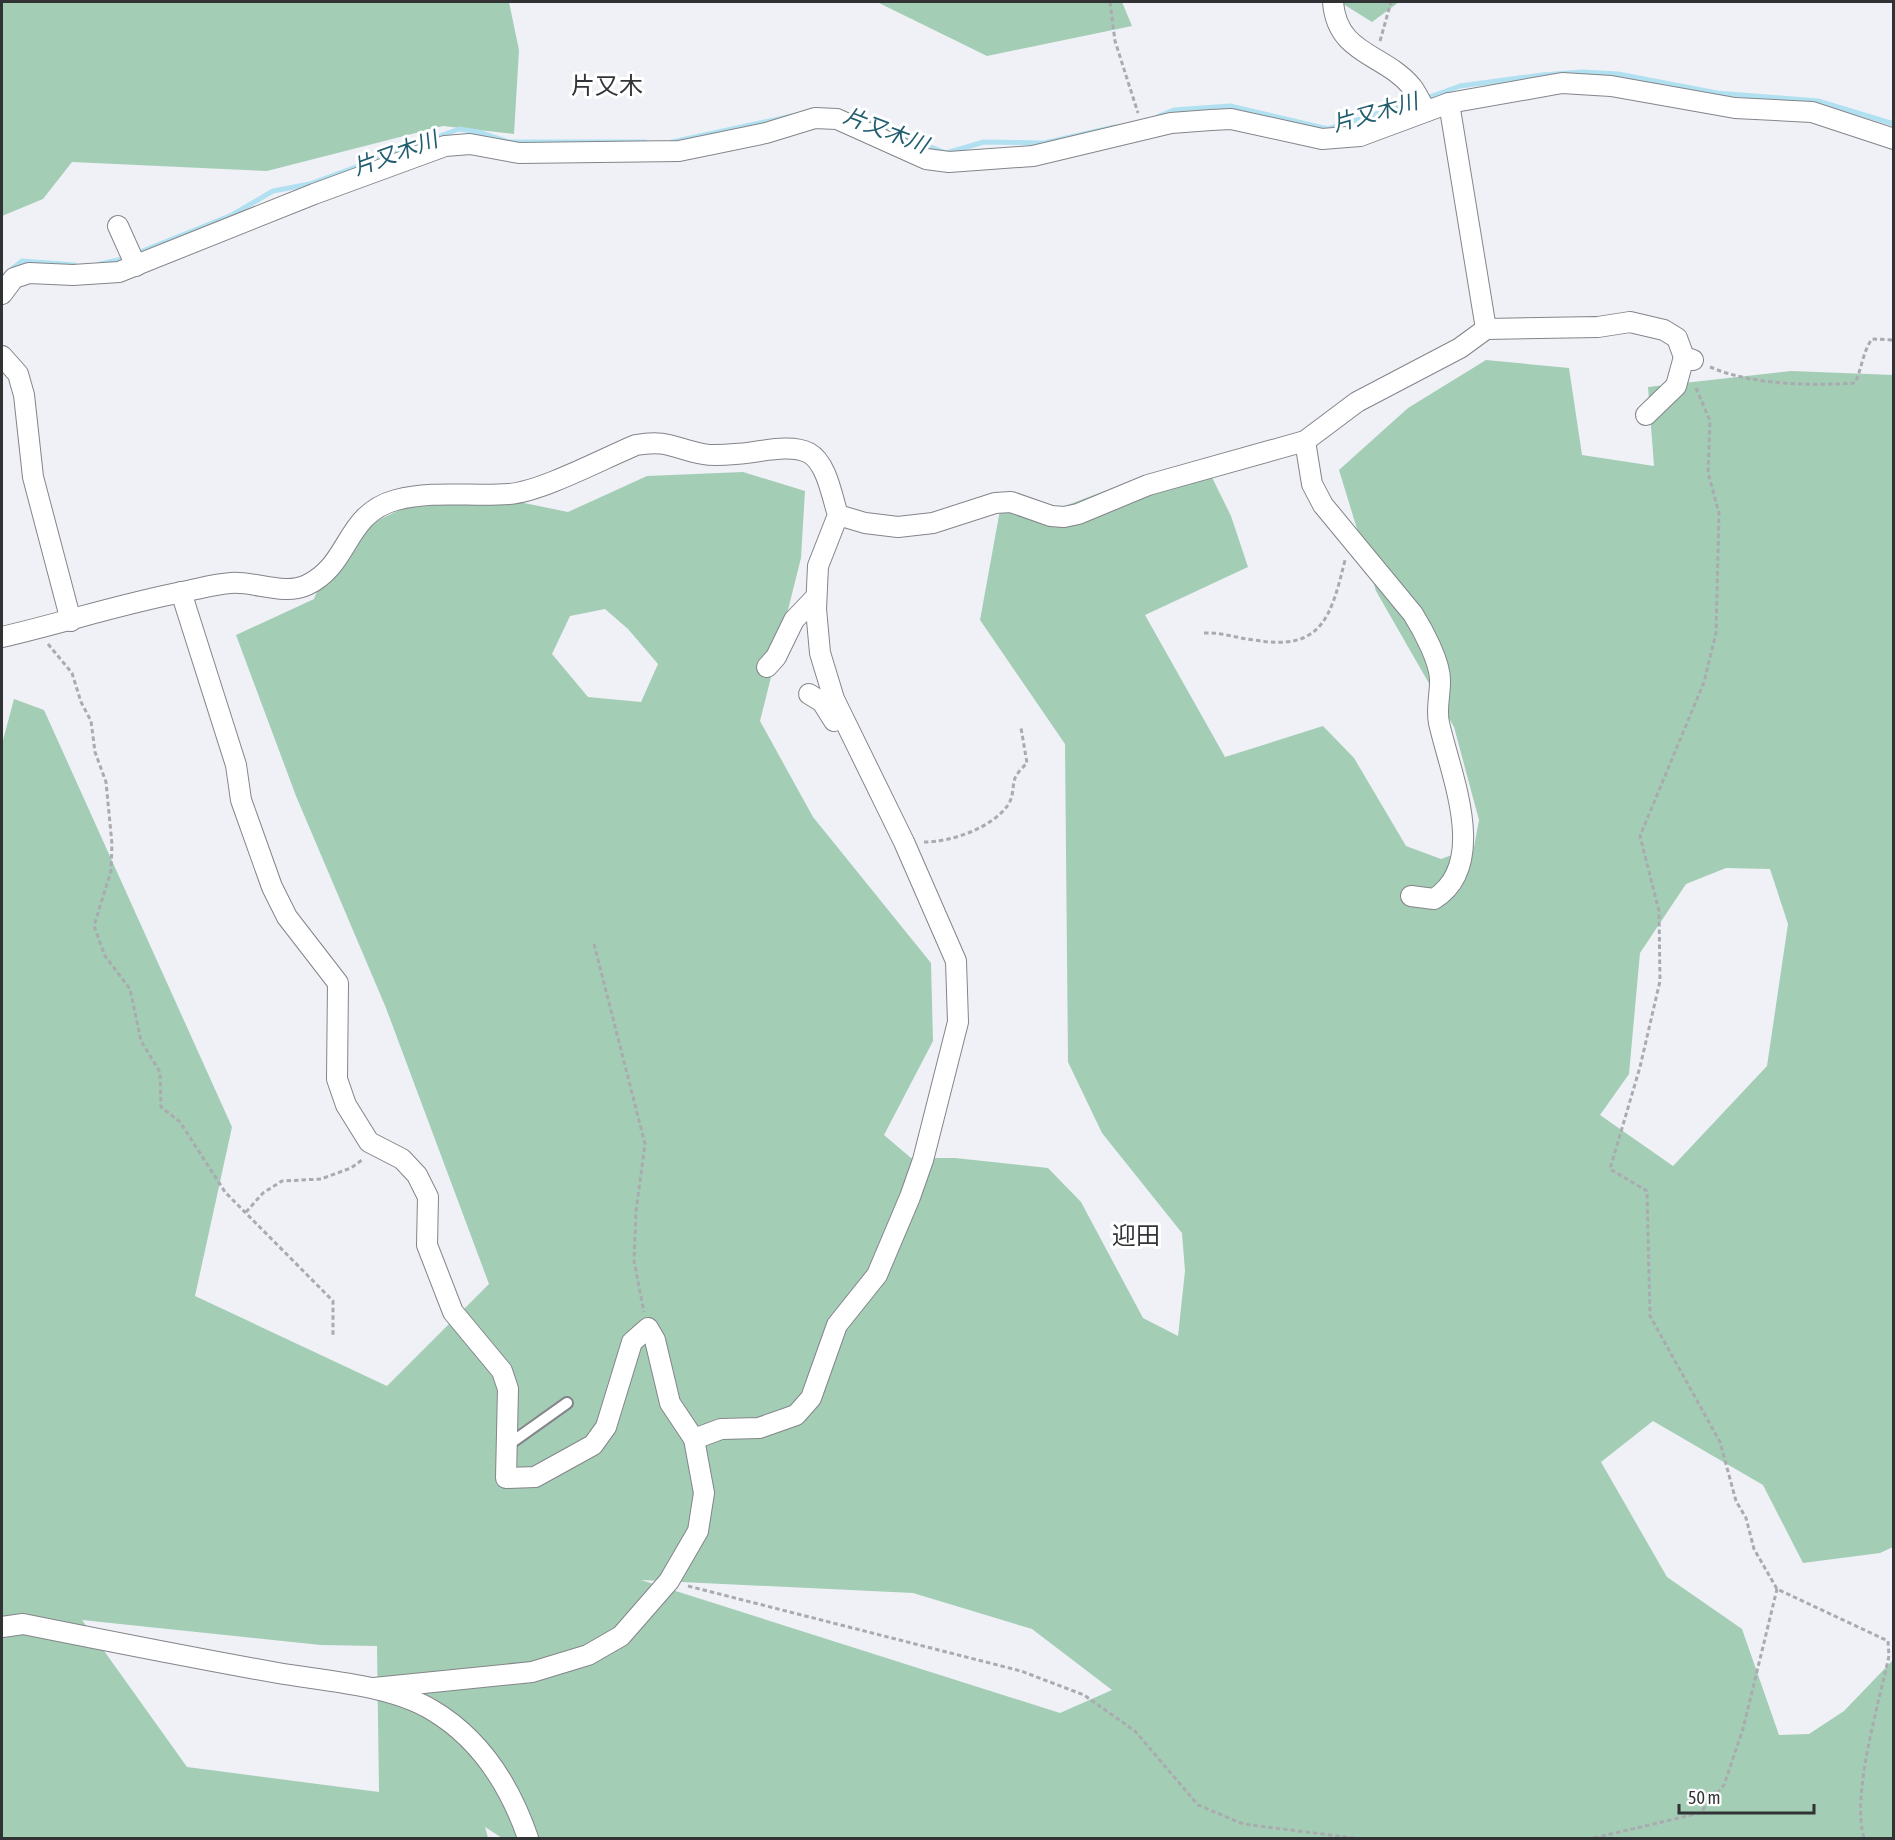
<svg xmlns="http://www.w3.org/2000/svg" width="1895" height="1840" viewBox="0 0 1895 1840" font-family="'Asap Condensed','Noto Sans JP',sans-serif">
<rect width="100%" height="100%" fill="#eff1f7"/>
<g fill="#a4cdb5" fill-rule="evenodd">
<polygon points="2,2 509,2 519,50 514,134 443,126 267,171 72,162 43,199 2,216"/>
<polygon points="877,2 1122,2 1132,26 987,56"/>
<polygon points="1340,2 1399,2 1372,22"/>
<path d="M1486,360L1569,368L1582,455L1654,466L1648,387L1791,371L1893,375V1547L1880,1553L1803,1563L1763,1485L1653,1421L1601,1462L1667,1577L1742,1629L1779,1735L1809,1734L1844,1711L1893,1660V1838H502L485,1827L488,1838H2V744L14,699L44,710L232,1127L195,1296L387,1386L489,1284L386,1008L296,796L236,635L314,599L337,540L410,505L524,503L568,512L647,476L743,472L805,491L801,558L760,721L813,817L931,963L933,1041L884,1135L911,1158H955L1048,1168L1081,1202L1143,1318L1178,1336L1185,1271L1182,1233L1102,1133L1068,1062L1065,744L980,620L1000,510L1036,517L1144,476L1203,459L1231,516L1248,567L1145,615L1225,757L1323,726L1354,758L1406,846L1441,859L1474,847L1479,820L1454,727L1376,591L1339,470L1408,408ZM605,609L628,629L658,664L641,702L588,697L552,654L570,616ZM1726,868L1770,869L1788,924L1767,1066L1673,1166L1600,1115L1629,1074L1640,953L1686,884ZM641,1580L913,1593L1032,1629L1112,1690L1060,1713ZM82,1620L321,1645L377,1646L379,1792L187,1767Z"/>
</g>
<g fill="none" stroke-linecap="round" stroke-linejoin="round">
<g stroke="#b1e1f0" stroke-width="5">
<polyline points="1424,99 1460,86 1542,75 1582,72 1618,74 1717,93 1818,101 1894,124"/>
<polyline points="853,116 946,153 984,142 1044,143 1115,127"/>
<polyline points="1159,116 1174,110 1230,106 1328,129 1415,102"/>
<polyline points="672,142 792,116"/>
<polyline points="100,264 123,259 232,215 273,191 310,184 459,129 478,132 509,142 645,142"/>
<polyline points="2,277 22,261 75,265"/>
</g>
<g stroke="#83858a" stroke-width="14">
<polyline id="lane" points="508,1445 567,1403"/>
</g>
<g stroke="#83858a" stroke-width="22">
<g id="street">
<path d="M1333,2C1337,55 1384,53 1412,87C1418,95 1421,104 1427,111"/>
<polyline points="1449,103 1486,329"/>
<polyline points="118,226 136,266"/>
<polyline points="2,294 14,278 29,273 73,275 119,272 314,194 445,146 470,144 519,153 679,151 766,133 815,118 837,119 926,159 949,162 1033,156 1171,123 1211,120 1231,119 1322,139 1360,136 1449,103 1562,83 1611,86 1735,108 1812,112 1894,139"/>
<polyline points="2,356 18,374 24,395 33,477 71,621"/>
<polyline points="1646,415 1676,386 1684,357"/>
<path d="M1305,441L1312,484L1323,505L1413,614C1423,630 1441,663 1440,682C1440,696 1436,709 1439,723C1450,773 1490,864 1434,899L1411,896"/>
<polyline points="838,515 865,523 898,527 933,523 995,503 1011,502 1051,516 1064,517 1078,514 1148,485 1305,441 1357,402 1460,348 1486,329 1598,327 1630,322 1664,330 1677,338 1684,357 1693,360"/>
<polyline points="181,592 236,765 241,800 272,887 287,917 338,983 337,1079 346,1105 369,1142 402,1159 417,1175 428,1197 427,1245 453,1312 502,1371 508,1389 506,1478 535,1477 593,1445 606,1427 632,1342 648,1328 655,1340 670,1403 694,1439 704,1493 698,1531 669,1581 621,1636 588,1655 532,1672 374,1688"/>
<path d="M2,637C62,623 121,604 182,592C198,589 215,584 231,583C255,581 284,596 307,585C351,564 344,514 396,500C434,490 471,497 509,494C543,491 602,459 636,445C668,439 675,449 703,454C713,456 725,455 735,454C757,453 789,443 809,453C827,463 832,497 838,515L818,566L816,609L820,653L834,699L904,842L956,961L958,1022L923,1160L910,1197L877,1275L837,1325L811,1398L796,1415L759,1428L721,1429L694,1439"/>
<polyline points="767,667 776,657 794,620 816,597"/>
<polyline points="809,694 822,702 834,721"/>
<path d="M2,1627L23,1624C108,1641 193,1658 278,1673C325,1681 391,1685 432,1710C481,1739 510,1786 528,1838"/>
</g>
</g>
<g stroke="#a9abaf" stroke-width="3" stroke-dasharray="4.5 3" stroke-linecap="butt">
<polyline points="1110,2 1115,41 1138,113"/>
<polyline points="1380,41 1391,2"/>
<path d="M1710,367C1752,385 1809,386 1855,383C1862,368 1863,351 1872,339L1894,340"/>
<path d="M1696,388L1710,421L1708,473L1719,513L1716,633L1704,682L1640,836L1659,911L1660,981L1640,1067L1610,1169L1647,1191L1650,1316L1720,1442L1736,1501L1746,1518L1754,1549L1777,1589L1888,1641L1889,1656C1879,1703 1851,1795 1864,1838"/>
<path d="M1204,633C1221,632 1236,638 1254,640C1322,652 1331,617 1345,560"/>
<polyline points="48,644 72,673 81,702 91,721 95,752 106,782 112,844 111,871 94,926 105,956 130,989 141,1041 160,1072 161,1107 180,1122 225,1192 333,1301 333,1335"/>
<path d="M924,842C951,842 992,828 1008,805C1014,796 1012,787 1015,778C1017,773 1023,767 1027,763L1021,728"/>
<polyline points="594,944 645,1144 636,1211 634,1261 644,1312"/>
<polyline points="246,1212 263,1193 282,1181 321,1179 351,1168 362,1160"/>
<polyline points="688,1586 1021,1671 1084,1695 1135,1731 1198,1805 1243,1824 1354,1838"/>
<polyline points="1594,1838 1700,1813 1724,1785 1743,1729 1777,1589"/>
</g>
<use href="#lane" stroke="#fff" stroke-width="10"/>
<use href="#street" stroke="#fff" stroke-width="20"/>
</g>
<g text-anchor="middle" dominant-baseline="central" stroke-width="6" stroke-linejoin="round" paint-order="stroke">
<g font-size="22" font-style="italic" fill="#205e6f" stroke="#fff">
<text transform="translate(1375 112) rotate(-16)">片又木川</text>
<text transform="translate(886 130) rotate(21)">片又木川</text>
<text transform="translate(395 153) rotate(-20)">片又木川</text>
</g>
<g font-size="24" fill="#323438" stroke="#fff">
<text x="607" y="85">片又木</text>
<text x="1136" y="1235">迎田</text>
</g>
</g>
<rect width="1895" height="1840" fill="none" stroke="#313234" stroke-width="6"/>
<path d="M1679 1804v9h135v-9" fill="none" stroke="#313234" stroke-width="3"/>
<text x="1688" y="1804" font-size="18" fill="#313234" stroke="#ffffff" stroke-width="4.5" paint-order="stroke">50 m</text>
</svg>
